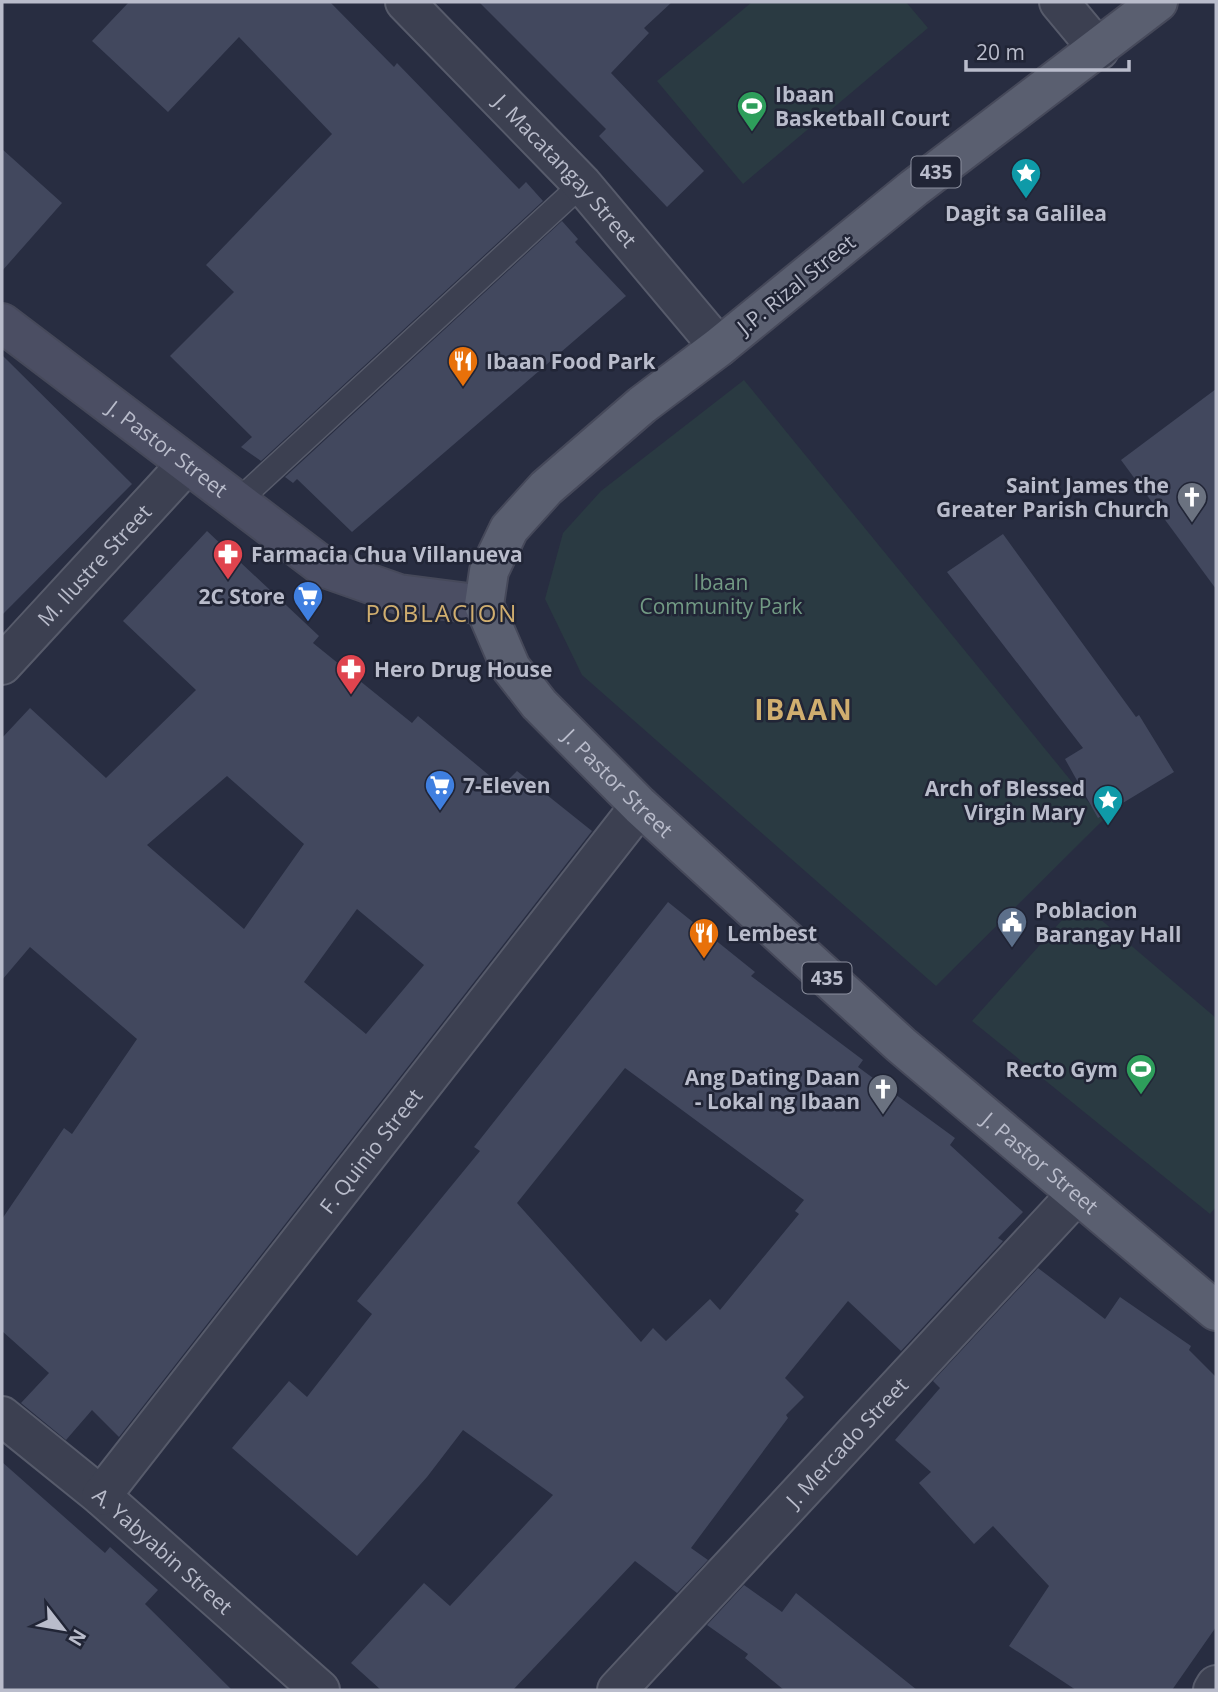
<svg xmlns="http://www.w3.org/2000/svg" width="1218" height="1692" viewBox="0 0 1218 1692" font-family="'Open Sans',sans-serif">
<rect width="100%" height="100%" fill="#282d41"/>
<g fill="#2a3a42">
<polygon points="752,2 906,2 928,28 743,184 657,81"/>
<polygon points="744,380 1103,820 936,986 582,675 545,599 563,533 601,491"/>
<polygon points="1079,901 1216,1018 1216,1207 1210,1214 972,1021"/>
</g>
<g fill="#42485e" fill-rule="evenodd">
<polygon points="129,2 330,2 394,67 397,63 519,189 526,182 543,201 261,461 241,447 252,437 170,356 234,292 206,265 332,134 239,37 168,112 92,41"/>
<polygon points="479,2 672,2 644,28 649,33 611,73 704,171 667,207 599,136 606,129"/>
<polygon points="2,149 62,203 2,271"/>
<polygon points="562,221 578,239 575,242 626,296 352,532 297,479 293,483 285,477"/>
<polygon points="2,355 132,484 2,615"/>
<polygon points="1216,389 1216,589 1121,460"/>
<path d="M207,531L319,636L313,643L412,723L418,716L502,786L517,771L592,831L119,1437L92,1410L66,1440L21,1403L49,1373L2,1331V1219L64,1128L72,1134L137,1039L30,947L2,980V738L30,708L106,778L196,690L123,621ZM227,776L304,844L244,929L147,845ZM357,909L424,965L366,1034L304,982Z"/>
<polygon points="1003,534 1136,717 1139,715 1174,772 1098,818 1065,759 1083,748 947,572"/>
<path d="M668,902L755,972L751,976L863,1060L858,1067L955,1138L950,1145L1023,1212L998,1238L1003,1241L901,1351L848,1301L785,1378L804,1397L786,1415L788,1418L691,1548L708,1560L677,1593L635,1561L513,1690H381L351,1663L424,1583L450,1606L553,1495L463,1430L427,1477L357,1556L232,1448L289,1381L307,1397L372,1314L357,1301L480,1151L474,1147ZM625,1068L804,1200L795,1211L799,1214L720,1310L710,1299L666,1341L653,1328L641,1342L517,1203Z"/>
<polygon points="1038,1268 1105,1319 1120,1297 1191,1346 1189,1350 1216,1377 1216,1627 1172,1690 1076,1690 1009,1646 1049,1586 993,1526 974,1544 919,1483 931,1472 895,1440 940,1388 933,1381"/>
<polygon points="2,1462 105,1553 110,1547 158,1590 145,1604 232,1690 2,1690"/>
<polygon points="744,1585 782,1612 796,1593 917,1690 784,1690 745,1658 748,1654 707,1625"/>
</g>
<g fill="none" stroke-linecap="round" stroke-linejoin="round">
<g stroke="#575b6b" stroke-width="26">
<polyline id="service" points="236,503 582,184"/>
</g>
<g stroke="#575b6b" stroke-width="42">
<g id="minor">
<path id="s1" d="M405,2L582,184L719,347"/>
<polyline points="1059,2 1099,50"/>
<path id="s2" d="M2,665L187,464"/>
<path id="s3" d="M2,1416L101,1496L320,1690"/>
<path id="s4" d="M101,1496L640,806"/>
<path id="s5" d="M617,1690L1077,1194"/>
<polyline points="1213,1690 1216,1685"/>
</g>
</g>
<g stroke="#46495a" stroke-width="42">
<g id="secondary">
<path id="s6" d="M2,323L325,568L399,594L484,605"/>
</g>
</g>
<g stroke="#46495a" stroke-width="42">
<g id="primary">
<path id="s7" d="M1158,2L914,188L719,347L642,405L546,488L509,529L489,571L484,605L511,668L539,704L640,806L901,1045L1216,1311"/>
</g>
</g>
<use href="#service" stroke="#3c4051" stroke-width="23"/>
<use href="#minor" stroke="#3c4051" stroke-width="38"/>
<use href="#secondary" stroke="#4b4e63" stroke-width="38"/>
<use href="#primary" stroke="#5a5f70" stroke-width="38"/>
</g>
<defs>
<g id="stadium-pin" transform="scale(1.575)"><path d="M0 17L-7.5 6A9.5 9.5 0 1 1 7.5 6Z" fill="#2e9e5b" stroke="#212536"/><path d="M0-5a6.5 5 0 1 0 0 10a6.5 5 0 1 0 0-10ZM-3.5-1.8h7v3.6h-7Z" fill="#fff"/></g>
<g id="sight-pin" transform="scale(1.575)"><path d="M0 17L-7.5 6A9.5 9.5 0 1 1 7.5 6Z" fill="#0f9aa8" stroke="#212536"/><path d="M0-6L1.8-2.2L6-1.7L2.9 1.2L3.7 5.4L0 3.3L-3.7 5.4L-2.9 1.2L-6-1.7L-1.8-2.2Z" fill="#fff"/></g>
<g id="restaurant-pin" transform="scale(1.575)"><path d="M0 17L-7.5 6A9.5 9.5 0 1 1 7.5 6Z" fill="#e8710a" stroke="#212536"/><path d="M-5-6h1v4h1v-4h1v4h1v-4h1v5L-1.5 .5V6h-2V.5L-5-1ZM5-6V6H3V1.5H1.5Q1.5-4 5-6Z" fill="#fff"/></g>
<g id="church-pin" transform="scale(1.575)"><path d="M0 17L-7.5 6A9.5 9.5 0 1 1 7.5 6Z" fill="#6b7280" stroke="#212536"/><path d="M-1.2-6h2.4v3.5h3.3v2.4h-3.3V6h-2.4V-.1h-3.3v-2.4h3.3Z" fill="#fff"/></g>
<g id="pharmacy-pin" transform="scale(1.575)"><path d="M0 17L-7.5 6A9.5 9.5 0 1 1 7.5 6Z" fill="#e0444e" stroke="#212536"/><path d="M-2-6h4v4h4v4h-4v4h-4v-4h-4v-4h4Z" fill="#fff"/></g>
<g id="supermarket-pin" transform="scale(1.575)"><path d="M0 17L-7.5 6A9.5 9.5 0 1 1 7.5 6Z" fill="#3f7fe0" stroke="#212536"/><path d="M-6-5.5h2.5l.6 2H6L4.5 2H-2.5L-4.4-4H-6ZM-1.5 3.2a1.3 1.3 0 1 0 .1 0ZM3 3.2a1.3 1.3 0 1 0 .1 0Z" fill="#fff"/></g>
<g id="civic-pin" transform="scale(1.575)"><path d="M0 17L-7.5 6A9.5 9.5 0 1 1 7.5 6Z" fill="#5c6f8a" stroke="#212536"/><path d="M-.6-6.5H3V-4.5H.6V-3L4-1V1h2V6H-6V1h2V-1L-.6-3ZM-1.2 2.5V6h2.4V2.5Z" fill="#fff"/></g>
</defs>
<g fill-rule="evenodd">
<use href="#stadium-pin" x="752" y="106"/>
<use href="#sight-pin" x="1026" y="173"/>
<use href="#restaurant-pin" x="463" y="361"/>
<use href="#church-pin" x="1192" y="497"/>
<use href="#pharmacy-pin" x="228" y="554"/>
<use href="#supermarket-pin" x="308" y="596"/>
<use href="#pharmacy-pin" x="351" y="669"/>
<use href="#supermarket-pin" x="440" y="785"/>
<use href="#sight-pin" x="1108" y="800"/>
<use href="#civic-pin" x="1012" y="922"/>
<use href="#restaurant-pin" x="704" y="933"/>
<use href="#stadium-pin" x="1141" y="1069"/>
<use href="#church-pin" x="883" y="1089"/>
</g>
<g text-anchor="middle" dominant-baseline="central" stroke-width="5" stroke-linejoin="round" paint-order="stroke">
<g fill="#212536" stroke="#8b8f9e" stroke-width="2">
<rect x="911.5" y="156.5" width="49" height="31" rx="5"/>
<rect x="802.5" y="962.5" width="49" height="31" rx="5"/>
</g>
<g font-size="19" font-weight="bold" fill="#b9bccb">
<text x="936" y="172">435</text>
<text x="827" y="978">435</text>
</g>
<g font-size="21" font-weight="bold" fill="#b9bccb" stroke="#212536" text-anchor="start">
<text x="775" y="94">Ibaan<tspan x="775" dy="24">Basketball Court</tspan></text>
<text x="1026" y="213" text-anchor="middle">Dagit sa Galilea</text>
<text x="486" y="361">Ibaan Food Park</text>
<text x="1169" y="485" text-anchor="end">Saint James the<tspan x="1169" dy="24">Greater Parish Church</tspan></text>
<text x="251" y="554">Farmacia Chua Villanueva</text>
<text x="285" y="596" text-anchor="end">2C Store</text>
<text x="374" y="669">Hero Drug House</text>
<text x="463" y="785">7-Eleven</text>
<text x="1085" y="788" text-anchor="end">Arch of Blessed<tspan x="1085" dy="24">Virgin Mary</tspan></text>
<text x="1035" y="910">Poblacion<tspan x="1035" dy="24">Barangay Hall</tspan></text>
<text x="727" y="933">Lembest</text>
<text x="1118" y="1069" text-anchor="end">Recto Gym</text>
<text x="860" y="1077" text-anchor="end">Ang Dating Daan<tspan x="860" dy="24">- Lokal ng Ibaan</tspan></text>
</g>
<g font-size="21" fill="#b9bccb" stroke="#212536">
<text stroke="none"><textPath href="#s1" startOffset="233">J. Macatangay Street</textPath></text>
<text transform="translate(796 284) rotate(-39)">J.P. Rizal Street</text>
<text stroke="none"><textPath href="#s6" startOffset="208">J. Pastor Street</textPath></text>
<text stroke="none"><textPath href="#s2" startOffset="136">M. Ilustre Street</textPath></text>
<text stroke="none"><textPath href="#s7" startOffset="1144">J. Pastor Street</textPath></text>
<text stroke="none"><textPath href="#s4" startOffset="438">F. Quinio Street</textPath></text>
<text stroke="none"><textPath href="#s7" startOffset="1712">J. Pastor Street</textPath></text>
<text stroke="none"><textPath href="#s5" startOffset="338">J. Mercado Street</textPath></text>
<text stroke="none"><textPath href="#s3" startOffset="210">A. Yabyabin Street</textPath></text>
</g>
<g font-size="21" fill="#729a84" stroke="#212536">
<text x="721" y="582">Ibaan<tspan x="721" dy="24">Community Park</tspan></text>
</g>
<g font-size="24" letter-spacing="2" fill="#d0ae6f" stroke="#212536">
<text x="442" y="612">POBLACION</text>
</g>
<g font-size="28" font-weight="bold" letter-spacing="2" fill="#d0ae6f" stroke="#212536">
<text x="804" y="709">IBAAN</text>
</g>
</g>
<rect width="1218" height="1692" fill="none" stroke="#b9bccb" stroke-width="7"/>
<g transform="translate(63 1629) rotate(121)" stroke="#212536" stroke-width="5" paint-order="stroke">
<path d="M0-5L12 26L0 18L-12 26Z" fill="#b9bccb"/>
<text y="-10" font-size="19" font-weight="bold" text-anchor="middle" fill="#b9bccb">N</text>
</g>
<path d="M966 60v10h163v-10" fill="none" stroke="#b9bccb" stroke-width="3.5"/>
<text x="976" y="60" font-size="21" fill="#b9bccb" stroke="#212536" stroke-width="5" paint-order="stroke">20 m</text>
</svg>
